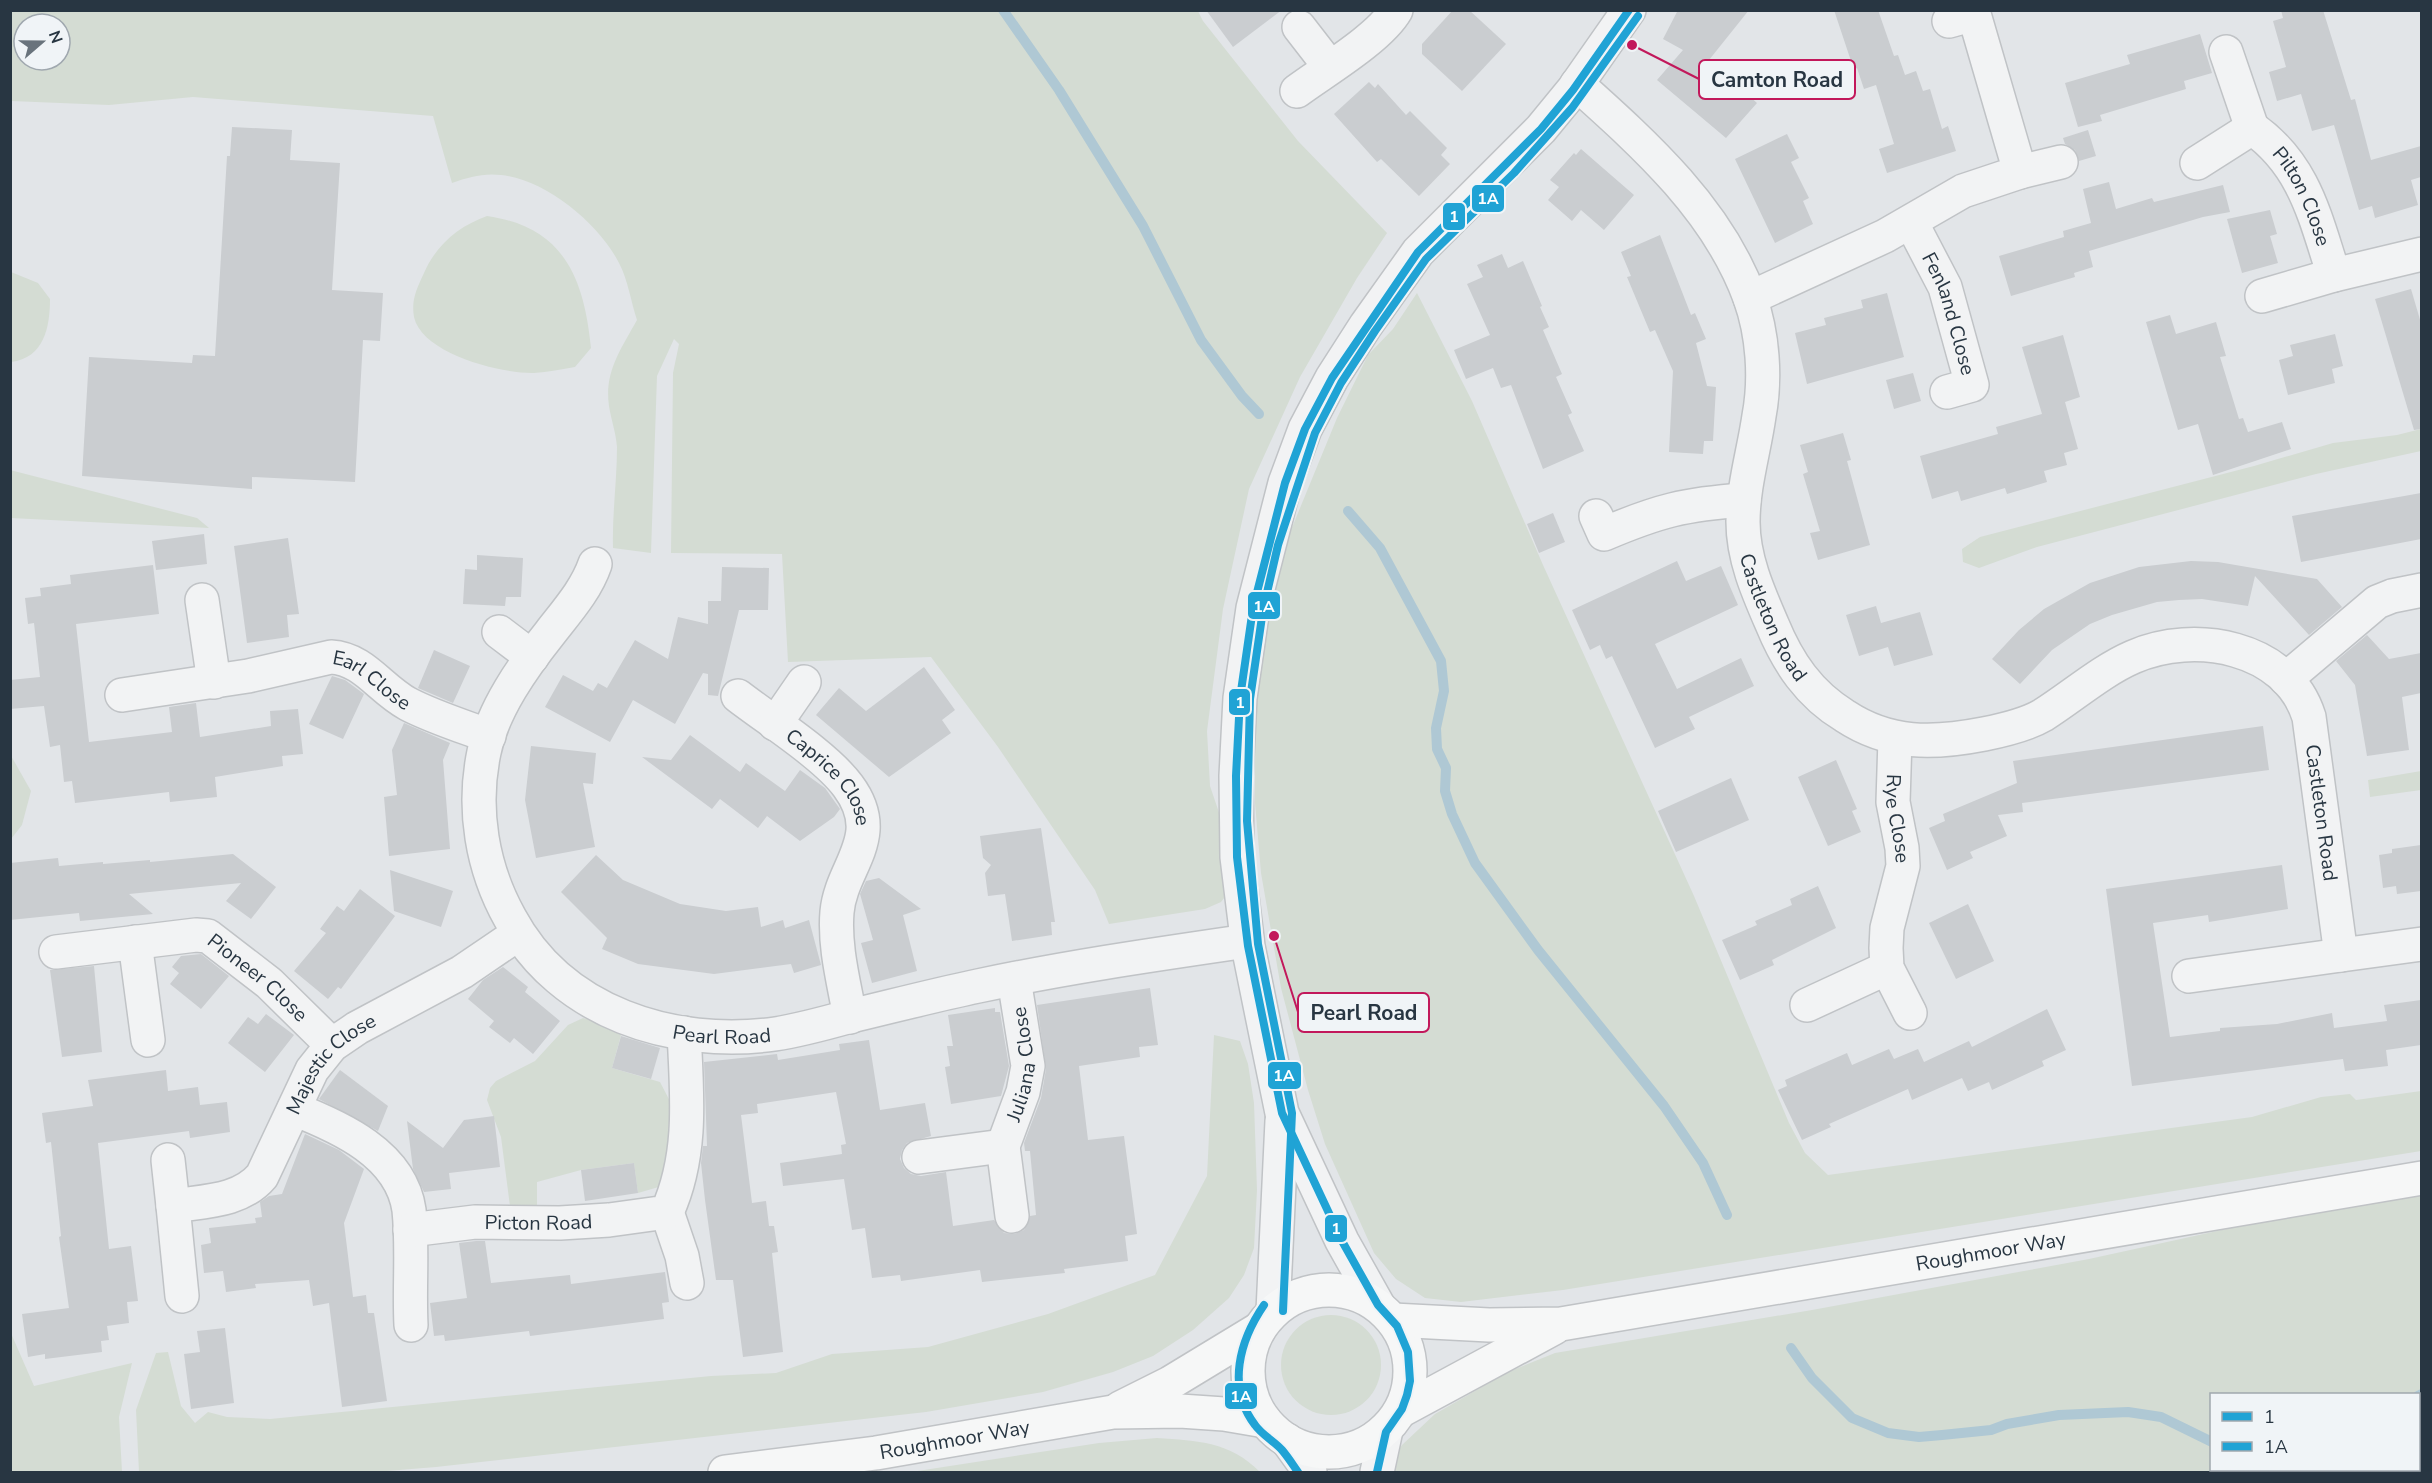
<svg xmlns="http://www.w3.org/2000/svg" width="2432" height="1483" viewBox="0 0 2432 1483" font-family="'Nunito Sans',sans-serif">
<rect width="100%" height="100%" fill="#e2e5e8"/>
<g fill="#d4dcd3" fill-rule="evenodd">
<path d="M10,11H1198L1203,21L1298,141L1387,233L1357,278L1300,377L1249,489L1223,609L1207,731L1210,786L1231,848V889L1221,902L1205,909L1109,924L1095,890L998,747L931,657L788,662L782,554L671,553L673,373L679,344L674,339L657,376L651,553L613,548C612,514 617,481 617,447C616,433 611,419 609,406C604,372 621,349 637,320C631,302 628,280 619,263C599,224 547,180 501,175C483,173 469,177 452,183L433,116L193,97L109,105L11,101ZM24,24H60V60H24Z"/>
<path d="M487,216C564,227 584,278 591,348L575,367C562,369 548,372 534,373C502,374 422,354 414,317C411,300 417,288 424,273C436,245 459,226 487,216Z"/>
<path d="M11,272L38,283L50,299C50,327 44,358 11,362Z"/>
<polygon points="1417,293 1472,401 1543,565 1694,896 1789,1123 1805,1153 1828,1175 2252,1117 2321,1097 2350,1094 2356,1100 2421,1091 2421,1151 1563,1290 1461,1302 1425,1298 1396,1279 1374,1253 1325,1144 1308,1090 1281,988 1261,873 1255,803 1255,706 1263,644 1284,547 1337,418 1368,355 1393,329"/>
<polygon points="2421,429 2421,451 2316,474 2037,547 1979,568 1963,562 1962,549 1980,537 2254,466 2333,443 2397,435"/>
<polygon points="10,470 197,518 209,528 11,518"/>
<polygon points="10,754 31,791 22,825 11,839"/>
<polygon points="2421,771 2421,790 2370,797 2368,780"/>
<polygon points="583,1018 607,1024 621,1035 612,1068 660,1082 673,1107 676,1149 662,1186 638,1193 634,1163 581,1170 537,1182 537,1210 511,1214 501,1137 487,1100 490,1088 496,1081 535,1061 568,1025"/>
<polygon points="1214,1035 1240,1041 1248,1064 1254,1103 1257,1190 1254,1248 1244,1275 1229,1298 1193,1330 1153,1356 1113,1372 1043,1392 926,1412 436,1467 375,1472 139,1472 136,1410 156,1353 168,1352 181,1406 195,1423 208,1412 227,1417 270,1419 711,1376 776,1373 832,1354 928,1347 1048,1314 1155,1275 1207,1176"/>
<path d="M2421,1194V1472H1391L1392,1460L1402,1445L1435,1414L1508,1372L1555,1353L1812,1310L2089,1259L2263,1221ZM2212,1394H2418V1470H2212Z"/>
<circle cx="1331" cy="1365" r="50"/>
<polygon points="10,1331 34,1386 132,1363 119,1417 122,1472 11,1472"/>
<path d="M1157,1438C1198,1441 1229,1441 1260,1472H911L1099,1443Z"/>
</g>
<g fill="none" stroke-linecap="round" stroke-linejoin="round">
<g stroke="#afc8d4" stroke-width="10">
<polyline points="1003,10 1059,90 1143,226 1201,340 1242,396 1259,414"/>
<polyline points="1348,511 1380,548 1441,661 1444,691 1436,728 1437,749 1446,768 1445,791 1452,814 1475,863 1538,950 1664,1106 1703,1163 1727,1215"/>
<polyline points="1791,1348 1812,1378 1852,1418 1888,1433 1919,1437 1942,1435 1991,1430 2007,1424 2059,1415 2128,1412 2161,1417 2212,1442"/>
<polyline points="2418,1396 2422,1394"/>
</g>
</g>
<g fill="#cacdd0">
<polygon points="1206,10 1282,10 1233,47"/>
<polygon points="1453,10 1469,10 1506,44 1462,91 1422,54 1422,44"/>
<polygon points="1678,10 1749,10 1709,60 1757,103 1726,138 1657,80 1683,50 1663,39"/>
<polygon points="1834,10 1878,10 1894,56 1898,55 1905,75 1916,71 1923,91 1930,89 1942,129 1948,126 1956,151 1887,173 1879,149 1894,144 1876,85 1864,89 1857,68 1854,70"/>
<polygon points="2281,10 2323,10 2351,100 2355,99 2371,160 2421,146 2421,177 2411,180 2418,205 2375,218 2372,206 2359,210 2334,125 2312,131 2301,94 2277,101 2269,72 2286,67 2273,21 2283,18"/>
<polygon points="2200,34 2212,73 2184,81 2186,89 2100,115 2102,121 2078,127 2065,83 2130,64 2127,55"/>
<polygon points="1369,82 1375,88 1378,84 1406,115 1410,111 1447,148 1441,155 1450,164 1419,196 1381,159 1377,162 1334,114"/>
<polygon points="232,127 292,130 290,160 340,163 332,290 383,293 380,341 363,340 355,482 252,477 252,489 82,476 89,357 192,363 193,355 215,356 227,156 230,156"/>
<polygon points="2088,130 2096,156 2079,161 2075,150 2065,144 2063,138"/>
<polygon points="1787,134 1799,158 1791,162 1809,198 1803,201 1813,224 1775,243 1735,159"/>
<polygon points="1581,149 1634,195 1604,230 1581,210 1572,221 1548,200 1559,187 1550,180 1574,153 1576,155"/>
<polygon points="2109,182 2116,209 2152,198 2154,202 2223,185 2230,212 2203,217 2089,251 2093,267 2074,273 2075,277 2011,296 1999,256 2064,237 2063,231 2091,223 2083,189"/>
<polygon points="2270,210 2277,234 2270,236 2278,263 2242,273 2227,219"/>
<polygon points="1660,235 1691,315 1695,313 1706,339 1696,343 1707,386 1716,387 1713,441 1704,441 1703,454 1669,452 1673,371 1655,330 1650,332 1627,277 1631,276 1621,252"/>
<polygon points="1502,254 1508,268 1523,261 1542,306 1540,307 1549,327 1543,330 1562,374 1556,377 1572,413 1568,415 1584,451 1543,469 1511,385 1501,388 1493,368 1466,379 1454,350 1490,335 1467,284 1483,277 1477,265"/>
<polygon points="2411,289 2421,323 2421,429 2414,430 2375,299"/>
<polygon points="1887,293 1904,357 1807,384 1795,333 1826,325 1824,318 1863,308 1861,300"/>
<polygon points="2170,315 2176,334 2216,322 2226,356 2220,357 2239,419 2243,418 2248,432 2282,422 2291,449 2213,475 2198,424 2178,430 2146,322"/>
<polygon points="2335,334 2343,366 2332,369 2335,383 2288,395 2279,360 2293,356 2290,345"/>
<polygon points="2063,335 2080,397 2065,402 2078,449 2064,453 2067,465 2044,471 2047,482 2007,494 2005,488 1961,501 1958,491 1932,499 1920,456 1998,434 1996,427 2042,414 2022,347"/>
<polygon points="1913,373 1921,401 1894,409 1886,380"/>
<polygon points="1843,433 1851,460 1847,461 1870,545 1818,560 1810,533 1820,531 1803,474 1808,472 1800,445"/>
<polygon points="2421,493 2421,539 2301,562 2292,516"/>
<polygon points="1553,513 1565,542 1539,553 1527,524"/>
<polygon points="204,534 207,564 156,570 152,541"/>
<polygon points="288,538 299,614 287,615 289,637 247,643 234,546"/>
<polygon points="477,555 523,558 521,597 506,597 505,606 463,604 465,569 477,570"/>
<polygon points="1677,561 1686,581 1721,566 1738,605 1655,644 1677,689 1741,658 1754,686 1689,717 1695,729 1655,748 1612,656 1606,659 1600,645 1590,650 1572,610"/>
<polygon points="2191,561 2218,562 2317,579 2342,607 2309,635 2255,576 2248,606 2202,599 2179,600 2157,602 2112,615 2090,624 2052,650 2020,684 1992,659 2019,630 2044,609 2090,583 2139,567"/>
<polygon points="153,565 159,614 76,624 89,742 172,732 169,707 196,703 200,737 271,726 270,711 298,709 303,754 282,756 283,766 215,777 217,797 170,802 169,792 75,803 72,781 64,782 60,745 50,747 44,706 10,709 10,680 40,677 34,623 28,624 25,598 41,596 40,588 71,584 70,575"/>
<polygon points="722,567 769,568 768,610 739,610 718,696 708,695 708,674 703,673 675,724 633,700 610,742 545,707 563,675 593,691 598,683 607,688 635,640 668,659 678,617 708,624 708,601 721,601"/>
<polygon points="1876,606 1881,623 1920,612 1933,655 1894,666 1888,647 1859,656 1846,615"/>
<polygon points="2367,635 2389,659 2421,653 2421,693 2402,697 2409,750 2367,756 2355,685 2336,661"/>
<polygon points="434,650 470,666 453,703 418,688"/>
<polygon points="924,667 955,710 942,720 951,733 889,777 816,715 839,688 866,711"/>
<polygon points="332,676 345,680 364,694 343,739 309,724"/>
<polygon points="404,723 450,743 443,760 450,849 389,856 384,797 397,795 392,750"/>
<polygon points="2263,726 2269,770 2022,803 2023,812 1998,815 2007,836 1970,852 1973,858 1947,870 1929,828 1945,821 1943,814 2017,783 2013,761"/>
<polygon points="690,735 740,772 746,763 785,791 800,770 825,788 840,809 834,817 800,841 767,816 758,828 720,799 712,809 642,757 671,760"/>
<polygon points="531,746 596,753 593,784 583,783 595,847 536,858 525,800"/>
<polygon points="1836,760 1857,809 1852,811 1861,832 1828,846 1798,777"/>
<polygon points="1731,778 1749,820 1676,852 1658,811"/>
<polygon points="1041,828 1055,922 1051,922 1052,935 1012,941 1005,894 988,896 985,873 991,865 983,858 980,836"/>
<polygon points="2421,845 2421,891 2397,894 2396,886 2383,888 2379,855 2392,853 2392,849"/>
<polygon points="233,854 276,887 251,919 226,901 241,883 129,894 153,914 80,921 79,913 10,920 10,863 58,858 59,866 103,862 103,864 150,860 150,862"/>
<polygon points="596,855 623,880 680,904 726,911 758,907 761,927 783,920 785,928 809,920 821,965 794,973 791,964 714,974 638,964 602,949 607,938 561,892"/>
<polygon points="2282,865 2288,909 2209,922 2208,915 2153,923 2170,1037 2220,1031 2220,1028 2277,1024 2332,1013 2334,1028 2387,1021 2384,1005 2421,1000 2421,1045 2386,1050 2388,1066 2345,1071 2343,1059 2132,1086 2106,889"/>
<polygon points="390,870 453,891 441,927 394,911"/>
<polygon points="879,878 921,909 903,915 917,971 872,983 861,943 873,940 860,894 866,881"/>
<polygon points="1818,886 1836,928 1772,960 1774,965 1740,980 1722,940 1757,925 1755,921 1792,905 1790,899"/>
<polygon points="360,889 395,916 341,989 338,987 328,999 294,971 326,933 320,929 337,906 344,911"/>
<polygon points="1968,904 1994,961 1956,979 1929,923"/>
<polygon points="201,954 229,976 201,1009 170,984 179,973 172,967 181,956"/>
<polygon points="94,966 102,1052 62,1057 50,970"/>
<polygon points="503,967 528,987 525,992 560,1021 533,1054 514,1038 510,1043 489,1027 494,1021 468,999 483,980"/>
<polygon points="1150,988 1158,1045 1139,1047 1140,1057 1079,1066 1088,1140 1124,1136 1137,1234 1125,1236 1128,1261 1064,1269 1065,1273 982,1282 980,1270 901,1281 900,1275 872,1278 865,1228 852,1230 844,1179 783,1186 780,1163 842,1154 841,1145 846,1144 836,1092 757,1104 758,1113 741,1115 752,1203 766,1201 769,1226 774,1226 778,1252 772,1253 783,1352 743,1357 733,1280 716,1280 705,1200 701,1163 703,1146 707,1146 704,1062 777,1054 778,1060 840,1050 839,1044 869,1040 880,1110 925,1103 931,1136 907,1143 902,1150 900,1159 904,1168 911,1174 921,1176 946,1172 953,1226 994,1220 1004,1233 1015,1234 1024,1230 1030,1216 1036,1215 1030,1151 1025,1151 1024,1143 1041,1098 1046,1069 1037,1005"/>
<polygon points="995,1008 995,1012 1000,1012 1009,1066 1001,1096 951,1104 945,1067 950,1066 947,1046 953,1046 948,1015"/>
<polygon points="2047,1009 2066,1050 2042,1061 2044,1066 1992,1090 1989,1082 1968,1091 1962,1078 1912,1100 1908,1089 1829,1124 1831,1127 1802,1140 1778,1090 1787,1086 1785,1080 1847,1053 1852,1065 1889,1049 1894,1059 1918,1049 1924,1062 1969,1041 1972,1047"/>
<polygon points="266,1014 294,1035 265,1072 228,1043 248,1017 258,1024"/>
<polygon points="621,1036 660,1048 651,1079 612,1068"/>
<polygon points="166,1070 168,1091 198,1087 200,1105 227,1102 230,1132 190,1138 189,1131 98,1143 109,1249 131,1246 138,1301 127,1302 129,1323 107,1326 109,1340 101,1341 102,1352 45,1359 45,1354 28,1357 22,1314 69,1308 59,1237 61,1236 51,1142 46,1143 42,1113 93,1106 88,1080"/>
<polygon points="340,1070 388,1106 378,1131 319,1099"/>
<polygon points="494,1116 500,1167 449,1173 451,1189 424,1192 413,1169 407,1121 443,1148 464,1120"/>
<polygon points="305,1134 339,1150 364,1169 344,1223 353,1297 366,1295 368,1313 374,1313 387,1401 342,1407 329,1303 313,1306 309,1280 255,1284 256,1288 226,1292 223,1271 204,1273 201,1245 211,1243 209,1228 256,1223 255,1218 262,1217 260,1202 269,1196 282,1194"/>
<polygon points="634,1163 638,1193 585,1201 581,1170"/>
<polygon points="476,1241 485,1241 491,1283 570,1275 571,1284 665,1272 669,1302 662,1303 664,1319 530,1336 529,1331 445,1341 444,1335 434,1336 430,1303 467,1298 459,1243"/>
<polygon points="225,1328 234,1403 191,1409 184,1354 200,1352 197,1331"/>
</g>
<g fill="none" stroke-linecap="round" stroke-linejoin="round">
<g stroke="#c0c3c6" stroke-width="36">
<g id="street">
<polyline points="1299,27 1330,67"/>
<polyline points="2226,52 2252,128"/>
<path id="s1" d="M1577,84C1645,145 1718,210 1750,298C1763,334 1766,379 1759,416C1754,451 1743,486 1743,522C1743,558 1758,592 1772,624C1788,663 1809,694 1845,716C1889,745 1933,744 1984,734C2004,730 2026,725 2043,715C2073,696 2101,671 2133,657C2194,630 2287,646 2309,717L2341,955L2422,944"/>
<path d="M1297,91C1324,71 1380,38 1396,10"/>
<path id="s2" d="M2197,163L2252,128C2305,165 2315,218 2334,275L2422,254"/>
<polyline points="2020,172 2061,162"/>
<path id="s3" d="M1911,222L1945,287L1972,385L1947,392"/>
<polyline points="2262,296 2334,275"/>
<polyline points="1750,298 1885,236 1963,191 2020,172 1974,14 1949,21"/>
<path d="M1596,516L1604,534C1658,511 1685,504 1744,500"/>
<path id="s4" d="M595,564C586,590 567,611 550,633C523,667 493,709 484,752C472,809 482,868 510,918C561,1013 673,1048 775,1034C801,1030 826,1023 851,1016C893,1006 935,995 978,986C1067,967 1158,954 1247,941"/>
<polyline points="202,600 214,682"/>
<polyline points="499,632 532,657"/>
<polyline points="2286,679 2377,602 2392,596 2422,590"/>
<path id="s5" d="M122,695L248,676L331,657C364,659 379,688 408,704C433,717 462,726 489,736"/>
<path id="s6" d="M738,696C769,720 826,756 848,786C886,837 841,866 837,912C834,947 844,983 850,1017"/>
<polyline points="775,724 804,682"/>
<path id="s7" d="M1895,739L1893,802L1902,848L1903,866L1887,928L1886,948L1887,968L1910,1013"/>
<polyline points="135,942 148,1040"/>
<path id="s8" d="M56,952L196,935L208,936L269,983L332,1045"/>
<polyline points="2189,976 2341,955"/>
<polyline points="1807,1005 1887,968"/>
<path d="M294,1109C340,1127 401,1154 409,1210C413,1248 409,1287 411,1325"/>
<polyline points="919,1157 1003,1146"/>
<polyline points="168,1160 173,1206"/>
<polyline points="667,1212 682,1256 687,1283"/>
<path id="s9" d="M1012,1216L1003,1146L1023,1092L1028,1066L1014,979"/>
<path id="s10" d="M410,1230L475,1222L560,1223L609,1220L667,1212C693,1155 687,1094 684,1033"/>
<path id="s11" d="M182,1296L173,1206C204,1201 240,1202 262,1176L312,1070L332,1045L357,1028L462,972L518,934"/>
<polyline points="1378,1305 1342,1241 1282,1113 1248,946 1237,857 1236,776 1240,698 1253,608 1285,483 1305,429 1332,378 1366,325 1418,252 1541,129 1573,90 1629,10"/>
<polyline points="1273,1311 1282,1121"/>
<polyline points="1287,1440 1310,1472"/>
<polyline points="1377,1472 1386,1430"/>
</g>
</g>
<g stroke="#c0c3c6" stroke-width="36">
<g id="secondary">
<circle cx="1329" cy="1371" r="81"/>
<path id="s12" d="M1393,1320L1489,1325L1561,1324L2422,1178"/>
<polyline points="1120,1408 1170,1383 1259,1329"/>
<polyline points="1402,1410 1554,1328"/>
<path id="s13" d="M725,1472L876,1453L1113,1412L1180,1411L1224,1414L1265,1421"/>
</g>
</g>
<use href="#street" stroke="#f2f3f4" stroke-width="33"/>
<use href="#secondary" stroke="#f6f7f7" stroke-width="33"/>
<g stroke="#f0f4f7" stroke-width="12">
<polyline id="bus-1" points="1377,1472 1386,1432 1402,1409 1407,1395 1410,1381 1408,1352 1397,1326 1378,1305 1342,1241 1282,1113 1248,946 1237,857 1236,776 1240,698 1253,608 1285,483 1305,429 1332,378 1418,252 1541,129 1573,90 1629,10"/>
</g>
<g stroke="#f0f4f7" stroke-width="12">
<g id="bus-2">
<path d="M1264,1305C1240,1340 1226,1387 1255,1425C1262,1435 1274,1441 1282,1450C1288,1457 1293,1465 1298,1472"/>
<polyline points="1283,1311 1292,1113 1258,944 1247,821 1250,699 1263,610 1278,545 1315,433 1341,383 1375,331 1426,259 1514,173 1572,108 1638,16"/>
</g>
</g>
<use href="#bus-1" stroke="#20a3d5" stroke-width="8"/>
<use href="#bus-2" stroke="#20a3d5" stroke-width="8"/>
</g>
<g text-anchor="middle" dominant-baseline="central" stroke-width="5" stroke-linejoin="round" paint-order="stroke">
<g font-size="20" fill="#283642" stroke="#f0f4f7">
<text stroke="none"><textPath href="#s2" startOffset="152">Pilton Close</textPath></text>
<text stroke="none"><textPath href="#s3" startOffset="100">Fenland Close</textPath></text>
<text stroke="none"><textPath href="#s1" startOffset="606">Castleton Road</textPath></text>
<text stroke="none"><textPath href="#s5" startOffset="260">Earl Close</textPath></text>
<text stroke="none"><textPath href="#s6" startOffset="124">Caprice Close</textPath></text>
<text stroke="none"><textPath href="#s1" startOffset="1350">Castleton Road</textPath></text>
<text stroke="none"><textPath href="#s7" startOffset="80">Rye Close</textPath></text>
<text stroke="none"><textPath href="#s8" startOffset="218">Pioneer Close</textPath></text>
<text stroke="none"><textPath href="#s4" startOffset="646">Pearl Road</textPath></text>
<text stroke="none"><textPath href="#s9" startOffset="156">Juliana Close</textPath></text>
<text stroke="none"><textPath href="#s11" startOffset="321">Majestic Close</textPath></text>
<text stroke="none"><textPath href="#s10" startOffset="129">Picton Road</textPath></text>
<text stroke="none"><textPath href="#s12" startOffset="604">Roughmoor Way</textPath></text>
<text stroke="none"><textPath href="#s13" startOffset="232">Roughmoor Way</textPath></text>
</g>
</g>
<path fill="none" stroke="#c2185b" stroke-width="2" d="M1632 45L1699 79M1274 936L1298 1012"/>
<g fill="#c2185b" stroke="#f0f4f7" stroke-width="2">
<circle cx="1632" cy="45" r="6"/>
<circle cx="1274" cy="936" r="6"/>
</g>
<g fill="#f0f4f7" stroke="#c2185b" stroke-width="2">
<rect x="1699" y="60" width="156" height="39" rx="6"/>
<rect x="1298" y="993" width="131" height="39" rx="6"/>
</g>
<g font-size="21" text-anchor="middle" font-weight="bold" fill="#283642">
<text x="1777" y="87">Camton Road</text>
<text x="1364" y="1020">Pearl Road</text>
</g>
<g stroke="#f0f4f7" stroke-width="2">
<rect x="1471" y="184" width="34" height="29" rx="6" fill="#20a3d5"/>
<rect x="1442" y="202" width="24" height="29" rx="6" fill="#20a3d5"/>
<rect x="1247" y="591" width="34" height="29" rx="6" fill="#20a3d5"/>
<rect x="1228" y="688" width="23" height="28" rx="6" fill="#20a3d5"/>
<rect x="1267" y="1061" width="35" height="29" rx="6" fill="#20a3d5"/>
<rect x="1324" y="1214" width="24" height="29" rx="6" fill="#20a3d5"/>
<rect x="1224" y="1382" width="34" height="28" rx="6" fill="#20a3d5"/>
</g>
<g font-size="16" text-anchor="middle" font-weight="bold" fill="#fff">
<text x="1488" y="204">1A</text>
<text x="1454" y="222">1</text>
<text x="1264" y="612">1A</text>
<text x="1240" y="708">1</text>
<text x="1284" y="1081">1A</text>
<text x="1336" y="1234">1</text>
<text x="1241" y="1402">1A</text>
</g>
<rect width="2432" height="1483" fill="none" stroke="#283642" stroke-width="24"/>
<rect x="2210" y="1393" width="210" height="78" fill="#f0f4f7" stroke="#a0a8af" stroke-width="1.5"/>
<rect x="2222" y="1412" width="30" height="9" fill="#20a3d5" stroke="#a0a8af" stroke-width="1.5"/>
<text x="2264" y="1423" font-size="18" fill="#283642">1</text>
<rect x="2222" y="1442" width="30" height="9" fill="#20a3d5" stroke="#a0a8af" stroke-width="1.5"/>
<text x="2264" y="1453" font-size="18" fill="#283642">1A</text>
<g transform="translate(42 42) rotate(70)"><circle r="28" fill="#f0f4f7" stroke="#a0a8af" stroke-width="1.5"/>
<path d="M0-4.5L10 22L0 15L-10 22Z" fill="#69737c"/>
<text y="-9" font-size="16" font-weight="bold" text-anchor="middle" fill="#283642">N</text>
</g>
</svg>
